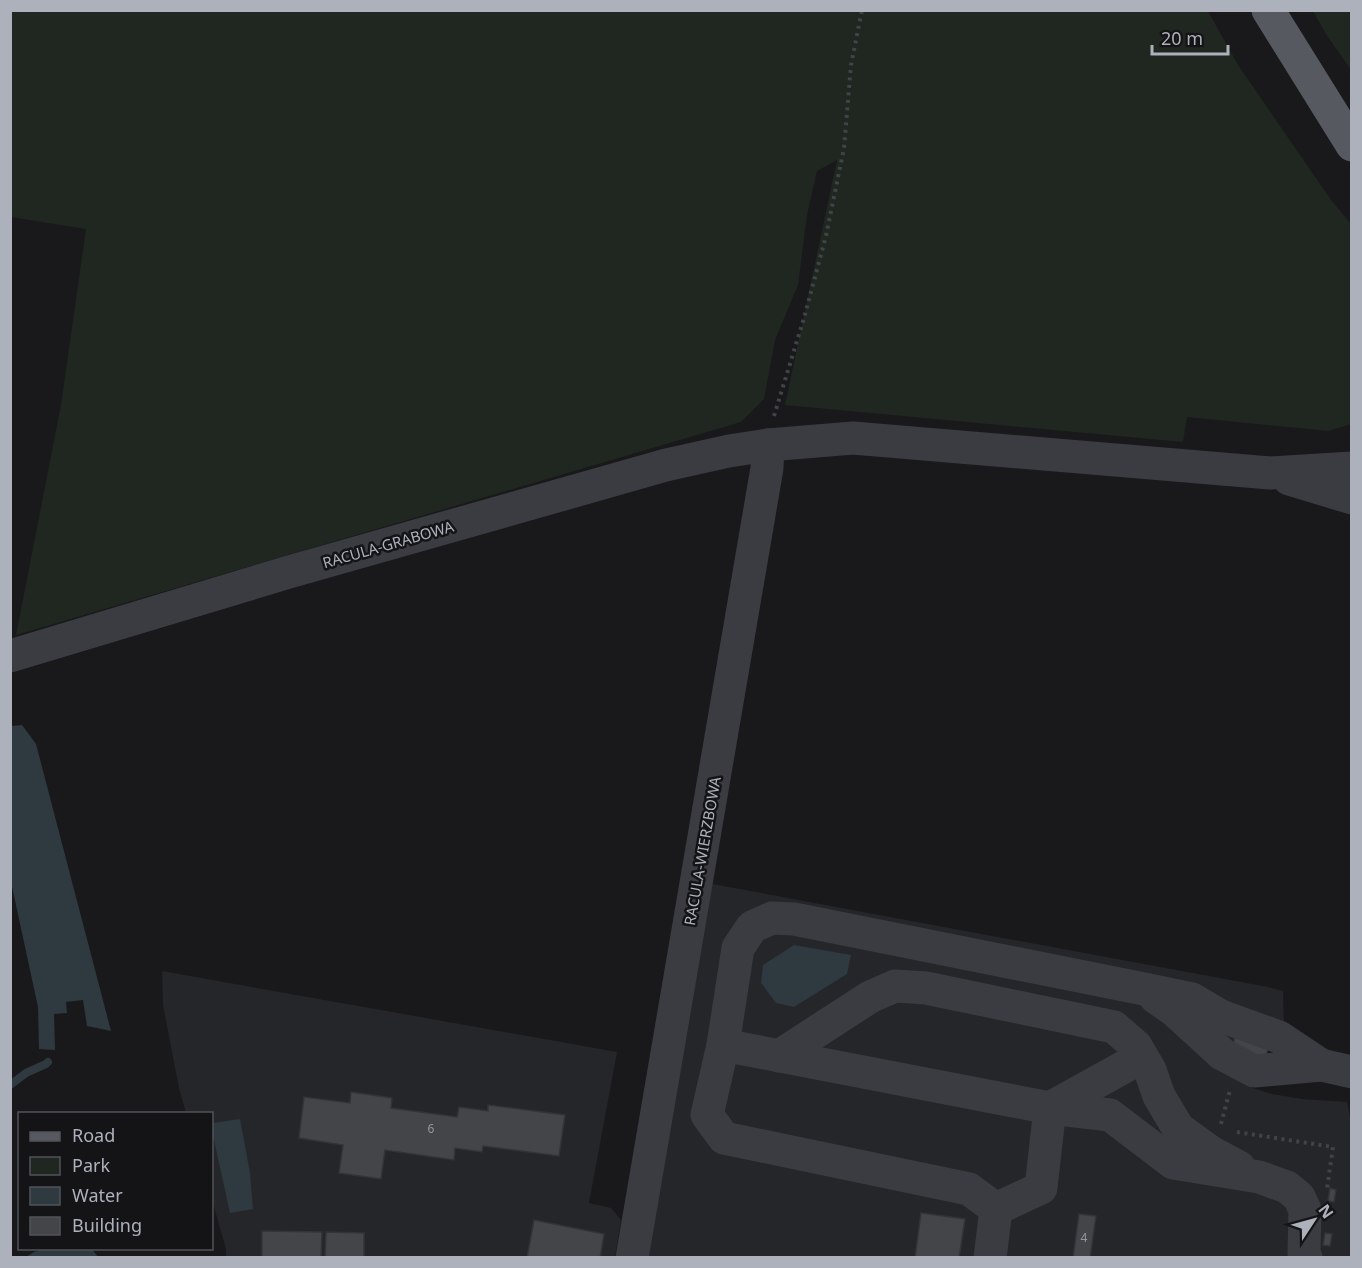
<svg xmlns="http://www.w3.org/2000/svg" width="1362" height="1268" viewBox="0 0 1362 1268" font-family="'Noto Sans',sans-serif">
<rect width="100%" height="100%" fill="#19191c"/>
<g fill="#252629">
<polygon points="707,883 1268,987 1283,991 1284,1028 1236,1034 1232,1049 1242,1083 1253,1088 1272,1094 1302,1099 1347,1102 1351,1121 1351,1257 643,1258"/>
<polygon points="162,971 617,1052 589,1203 611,1208 621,1220 615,1257 226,1257 226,1249 212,1200 212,1114 186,1113 179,1088 163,1005"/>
</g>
<g fill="#1f2720">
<polygon points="11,11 1208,11 1238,65 1331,200 1351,224 1351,424 1329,431 1187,417 1183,442 785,405 837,160 817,171 807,215 798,285 775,340 764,399 741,422 16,635 61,405 86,229 11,217"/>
<polygon points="1313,11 1351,11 1351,70 1326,34"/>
</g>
<g fill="#2f3940">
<polygon points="22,725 36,744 111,1031 87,1026 83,1000 66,1002 67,1013 54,1014 55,1050 39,1049 38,1007 11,882 11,726"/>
<polygon points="794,945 851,955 847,974 794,1007 776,1003 761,983 763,965"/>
<polygon points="240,1119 250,1173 253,1209 230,1213 212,1131 212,1123"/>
<polygon points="92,1249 98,1257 26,1257 34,1252 41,1250"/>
</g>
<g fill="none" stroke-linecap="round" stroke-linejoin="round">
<polyline stroke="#2f3940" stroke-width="8" points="10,1085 26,1073 46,1064 48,1062"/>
</g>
<g fill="#434549" stroke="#333438" stroke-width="1.5">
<polygon points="1236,1033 1270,1042 1265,1059 1232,1049"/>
<polygon points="351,1092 392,1098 391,1108 457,1117 459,1107 488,1111 488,1105 565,1115 559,1156 483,1146 482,1152 455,1148 454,1160 385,1150 381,1179 339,1173 343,1145 299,1138 304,1097 350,1103"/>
<polygon points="1330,1188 1336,1190 1334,1202 1328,1201"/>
<polygon points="921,1213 965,1219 959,1258 915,1258"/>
<polygon points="1079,1214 1096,1216 1090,1258 1073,1258"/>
<polygon points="534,1220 604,1234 600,1258 527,1258"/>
<polygon points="262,1231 322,1232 321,1258 262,1258"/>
<polygon points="326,1232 364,1233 364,1258 325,1258"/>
<polygon points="1325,1233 1332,1234 1330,1246 1323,1245"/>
</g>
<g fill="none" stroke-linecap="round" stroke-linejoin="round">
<g stroke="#404348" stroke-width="4" stroke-dasharray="3 4.5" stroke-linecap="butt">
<polyline points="774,416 804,318 826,236 844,148 851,65 862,10"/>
<polyline points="1221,1124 1230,1090"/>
<polyline points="1237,1132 1333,1147 1327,1189"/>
</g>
<g stroke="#3a3c41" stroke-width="33">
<polyline points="1289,479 1352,498"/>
<polyline points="10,656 289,572 666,465 729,451 768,445 853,438 1270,473 1352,468"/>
<polyline points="1155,997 1175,1011 1222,1054 1254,1071 1321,1065"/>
<polyline points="723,1045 707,1115 724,1138 969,1189 996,1209"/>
<polyline points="779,1056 870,997 895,986 926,988 1114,1027 1136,1046 1150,1070 1159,1096 1178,1128 1211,1152 1239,1167"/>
<polyline points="1050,1108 1142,1057"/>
<polyline points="632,1258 767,468 768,445"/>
<polyline points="990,1258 996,1209 1041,1188 1050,1108"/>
<polyline points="1306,1258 1304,1253 1305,1210 1299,1197 1287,1187 1259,1177 1173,1163 1110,1115 1050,1108 723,1045 738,948 752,927 772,918 794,919 1144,989 1192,999 1221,1016 1279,1037 1321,1065 1352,1072"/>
</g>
<polyline stroke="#575960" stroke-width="33" points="1268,10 1352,145"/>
</g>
<g text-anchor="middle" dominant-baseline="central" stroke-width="5" stroke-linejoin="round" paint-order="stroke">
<g font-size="12" fill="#92969e">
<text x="431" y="1128">6</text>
<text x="1084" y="1237">4</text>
</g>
<g font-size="15" fill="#acb1bb" stroke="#141417">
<text transform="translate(388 544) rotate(-16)">RACULA-GRABOWA</text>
<text transform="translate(702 851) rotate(-80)">RACULA-WIERZBOWA</text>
</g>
</g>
<rect width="1362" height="1268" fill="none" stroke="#acb1bb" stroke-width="24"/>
<rect x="18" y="1112" width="195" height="138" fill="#141417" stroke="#515359" stroke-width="1.5"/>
<rect x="30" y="1132" width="30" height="9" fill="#575960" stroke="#515359" stroke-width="1.5"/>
<text x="72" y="1142" font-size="18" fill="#acb1bb">Road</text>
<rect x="30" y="1157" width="30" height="18" fill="#1f2720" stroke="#515359" stroke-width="1.5"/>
<text x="72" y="1172" font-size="18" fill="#acb1bb">Park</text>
<rect x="30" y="1187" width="30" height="18" fill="#2f3940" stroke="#515359" stroke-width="1.5"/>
<text x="72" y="1202" font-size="18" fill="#acb1bb">Water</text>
<rect x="30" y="1217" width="30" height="18" fill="#434549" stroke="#515359" stroke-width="1.5"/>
<text x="72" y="1232" font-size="18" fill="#acb1bb">Building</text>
<g transform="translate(1314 1220) rotate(54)" stroke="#141417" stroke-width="4.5" paint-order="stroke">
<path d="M0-4.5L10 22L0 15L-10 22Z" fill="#acb1bb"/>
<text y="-9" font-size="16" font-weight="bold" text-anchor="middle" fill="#acb1bb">N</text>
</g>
<path d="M1152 45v9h76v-9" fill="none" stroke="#acb1bb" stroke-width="3"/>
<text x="1161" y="45" font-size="18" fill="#acb1bb" stroke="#141417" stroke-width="4.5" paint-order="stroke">20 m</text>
</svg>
